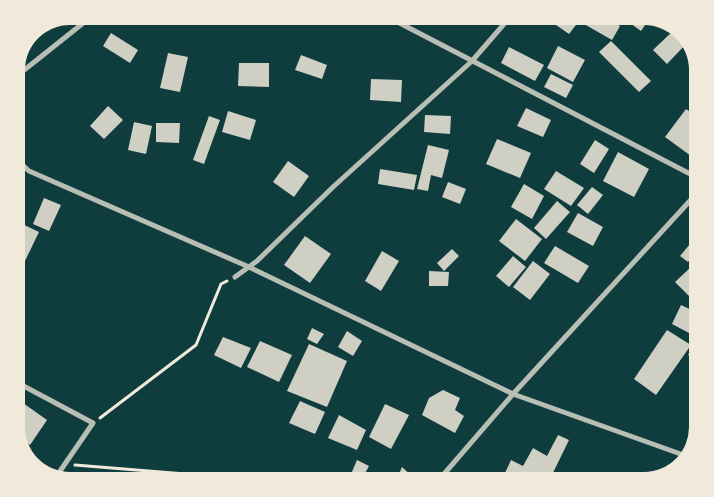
<svg xmlns="http://www.w3.org/2000/svg" width="714" height="497" viewBox="0 0 714 497" font-family="'PT Serif',serif">
<rect width="100%" height="100%" fill="#0f3d3e"/>
<g fill="#cfcfc3">
<polygon points="324,16 349,16 345,25"/>
<polygon points="450,16 472,16 469,25"/>
<polygon points="543,16 573,16 579,21 569,34"/>
<polygon points="589,16 603,16 620,26 612,40 584,24"/>
<polygon points="620,16 644,16 650,18 641,31"/>
<polygon points="676,28 685,45 667,64 653,50"/>
<polygon points="111,33 138,50 130,63 103,46"/>
<polygon points="611,41 651,81 639,92 599,52"/>
<polygon points="558,46 585,60 573,82 547,68"/>
<polygon points="509,47 544,65 535,81 501,63"/>
<polygon points="168,53 188,57 180,92 160,88"/>
<polygon points="301,55 327,65 322,79 295,70"/>
<polygon points="239,63 269,63 269,87 238,86"/>
<polygon points="551,74 573,85 566,98 544,87"/>
<polygon points="371,79 402,80 401,102 370,100"/>
<polygon points="108,106 123,120 104,139 90,126"/>
<polygon points="526,108 551,120 543,137 517,126"/>
<polygon points="686,109 698,117 698,147 691,156 665,137"/>
<polygon points="228,111 256,120 250,140 222,132"/>
<polygon points="425,115 451,116 450,134 424,132"/>
<polygon points="209,116 220,120 204,164 193,160"/>
<polygon points="134,122 152,126 146,154 128,150"/>
<polygon points="156,123 180,123 179,143 156,142"/>
<polygon points="497,139 531,153 520,178 486,164"/>
<polygon points="595,140 609,149 594,173 580,164"/>
<polygon points="428,145 449,150 442,178 431,175 428,191 417,189"/>
<polygon points="618,152 649,169 634,197 603,181"/>
<polygon points="288,161 309,176 294,197 273,182"/>
<polygon points="380,169 417,175 414,190 378,184"/>
<polygon points="556,171 584,188 571,206 544,189"/>
<polygon points="448,182 466,189 460,204 442,197"/>
<polygon points="524,184 544,196 532,219 511,207"/>
<polygon points="592,187 603,195 588,214 577,205"/>
<polygon points="44,198 61,205 49,231 33,224"/>
<polygon points="557,201 570,212 546,239 534,228"/>
<polygon points="578,213 603,227 593,246 567,232"/>
<polygon points="516,219 542,239 525,261 499,241"/>
<polygon points="16,221 39,232 24,263 16,259"/>
<polygon points="305,236 331,254 310,283 284,265"/>
<polygon points="695,238 698,240 698,250 688,262 680,256"/>
<polygon points="555,246 589,266 578,283 544,263"/>
<polygon points="452,249 459,256 444,271 437,263"/>
<polygon points="382,251 399,261 381,291 365,281"/>
<polygon points="513,256 526,267 509,287 496,276"/>
<polygon points="533,261 550,274 530,300 513,287"/>
<polygon points="691,267 698,274 698,294 692,299 675,282"/>
<polygon points="429,271 449,272 448,286 429,286"/>
<polygon points="681,305 698,313 689,333 672,324"/>
<polygon points="312,328 324,334 317,344 307,339"/>
<polygon points="667,330 691,345 656,395 634,379"/>
<polygon points="347,331 362,341 353,356 338,347"/>
<polygon points="223,337 251,348 241,368 214,355"/>
<polygon points="260,341 292,355 279,382 247,367"/>
<polygon points="695,343 698,344 698,360 688,355"/>
<polygon points="309,344 347,361 327,407 287,391"/>
<polygon points="443,390 460,398 455,410 464,416 455,433 422,415 429,398"/>
<polygon points="16,398 47,420 30,445 22,440 16,431"/>
<polygon points="300,401 325,412 315,434 289,423"/>
<polygon points="385,404 409,415 391,449 369,437"/>
<polygon points="339,415 366,430 357,450 328,438"/>
<polygon points="558,435 569,440 549,481 516,481 504,475 511,460 523,466 533,448 547,456"/>
<polygon points="357,460 369,466 361,481 348,481"/>
<polygon points="402,467 415,479 414,481 407,481 399,474"/>
</g>
<g fill="none" stroke-linecap="round" stroke-linejoin="round">
<g stroke="#f1e9da" stroke-width="3">
<polyline points="100,418 196,345 221,284 227,281"/>
<polyline points="75,465 210,476 224,481"/>
</g>
<g stroke="#b8beb3" stroke-width="5">
<polyline points="386,16 698,178"/>
<polyline points="16,79 23,71 92,16"/>
<polyline points="16,159 29,171 249,267 513,394 689,457"/>
<polyline points="235,277 257,261 333,187 472,61 511,16"/>
<polyline points="16,382 93,423 56,477"/>
<polyline points="438,481 513,394 698,192"/>
</g>
</g>
<path d="M0 0H714V497H0ZM70 25H644A45 45 0 0 1 689 70V427A45 45 0 0 1 644 472H70A45 45 0 0 1 25 427V70A45 45 0 0 1 70 25Z" fill="#f1e9da" fill-rule="evenodd"/>
</svg>
